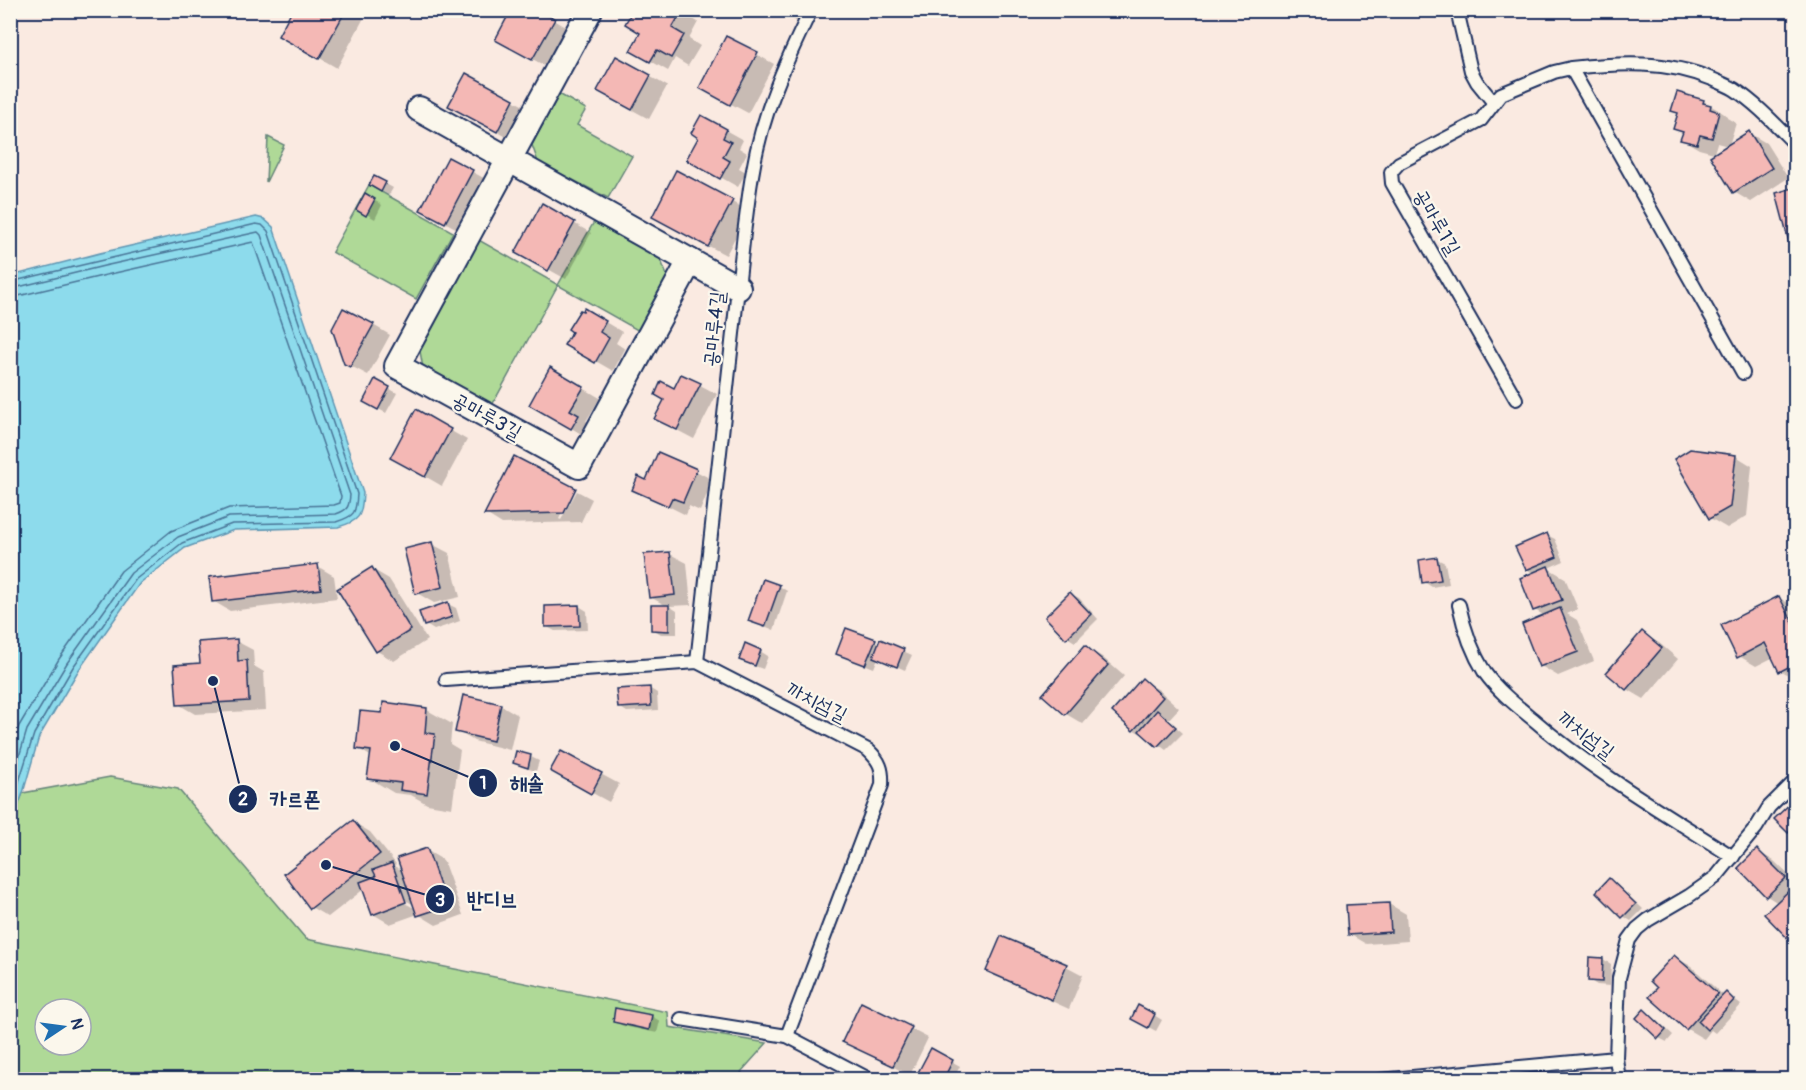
<svg xmlns="http://www.w3.org/2000/svg" width="1806" height="1090" viewBox="0 0 1806 1090" font-family="Pangolin,'Poor Story',sans-serif">
<rect width="100%" height="100%" fill="#faeae1"/>
<filter id="ink" filterUnits="userSpaceOnUse"><feTurbulence type="fractalNoise" baseFrequency=".0167" numOctaves="2"/><feDisplacementMap in="SourceGraphic" scale="12" xChannelSelector="R" yChannelSelector="G"/><feConvolveMatrix kernelMatrix="1 2 1 2 8 2 1 2 1" color-interpolation-filters="sRGB"/></filter>
<g filter="url(#ink)">
<g fill="#afd997" stroke="#65847a" stroke-width="1.5" fill-rule="evenodd">
<polygon points="559,94 586,109 577,125 632,156 608,198 538,162 532,145"/>
<polygon points="268,137 284,145 266,182"/>
<polygon points="369,185 453,232 416,299 332,252"/>
<polygon points="594,222 660,258 668,278 641,332 558,285 491,407 423,368 419,346 477,239 558,285"/>
<path d="M110,777L178,789L306,939L668,1012L669,1027L767,1043L741,1072L746,1080L11,1079L10,825L23,793ZM45,1009H81V1045H45Z"/>
</g>
<path fill="#8ddbec" stroke="#5f96b3" stroke-width="1.5" d="M256,217L264,219L273,227L363,493C362,516 360,521 338,527L234,530L185,548L140,583L78,671L39,737L23,793L11,825V276L100,253Z"/>
<g fill="#0003" fill-rule="evenodd">
<polygon points="293,10 360,10 366,14 337,68 280,35"/>
<polygon points="537,10 571,30 549,68 514,49"/>
<polygon points="634,10 678,10 698,22 689,39 700,46 688,66 675,58 668,71 632,50 642,33"/>
<polygon points="777,10 804,10 798,22"/>
<polygon points="727,38 774,64 748,113 718,97"/>
<polygon points="617,58 667,86 649,119 616,101"/>
<polygon points="467,75 531,110 514,141 467,115"/>
<polygon points="1703,101 1720,111 1727,116 1727,118 1736,123 1729,145 1749,133 1766,143 1788,178 1751,202 1734,192 1728,146 1717,143 1714,153 1699,149 1682,139 1684,134 1675,129"/>
<polygon points="702,117 743,140 739,148 747,153 739,168 746,172 738,187 688,159 700,138"/>
<polygon points="449,159 489,181 463,232 439,219"/>
<polygon points="375,178 393,188 389,195 371,185"/>
<polygon points="366,195 382,205 375,219 358,209"/>
<polygon points="732,202 749,211 726,255 670,226"/>
<polygon points="542,205 591,233 566,279 517,252"/>
<polygon points="585,310 622,332 616,343 625,349 613,371 566,344"/>
<polygon points="373,325 390,335 368,375 345,363"/>
<polygon points="551,369 600,398 586,421 595,426 588,438 531,404"/>
<polygon points="376,381 397,393 386,413 365,402"/>
<polygon points="700,385 717,394 694,439 673,428 675,390"/>
<polygon points="416,411 467,440 442,486 392,457"/>
<polygon points="659,454 696,471 713,480 700,511 689,506 686,515 634,489 646,482"/>
<polygon points="1736,456 1752,466 1747,516 1727,528 1710,518"/>
<polygon points="574,489 559,519 561,520 577,491 592,499 581,522 502,524 486,514"/>
<polygon points="1547,535 1555,539 1564,561 1548,568 1565,578 1578,609 1567,614 1577,620 1594,661 1558,676 1541,666 1545,616 1535,610 1534,574 1527,569"/>
<polygon points="432,544 449,553 460,597 434,603 417,593"/>
<polygon points="670,554 687,563 691,605 669,606 677,611 677,634 661,634 653,629 667,606 650,597"/>
<polygon points="1437,559 1445,563 1449,584 1432,587 1424,582"/>
<polygon points="317,566 334,576 337,598 230,611 213,601"/>
<polygon points="372,569 389,579 427,640 394,661 377,651"/>
<polygon points="779,586 787,591 774,630 750,620"/>
<polygon points="1071,594 1079,598 1098,619 1075,642 1067,637"/>
<polygon points="1779,598 1796,607 1796,679 1780,670 1774,657 1756,666 1739,656"/>
<polygon points="448,604 456,608 460,621 434,630 426,625"/>
<polygon points="579,606 587,611 588,630 555,631 547,627 546,607"/>
<polygon points="1642,633 1659,643 1678,659 1644,699 1627,689"/>
<polygon points="236,641 253,650 254,666 264,672 266,710 195,714 178,704 202,665"/>
<polygon points="875,641 880,644 881,641 912,655 905,670 878,658 874,668 846,657"/>
<polygon points="1085,647 1102,657 1124,676 1083,724 1066,714 1044,695"/>
<polygon points="760,651 768,656 763,669 749,664"/>
<polygon points="1142,680 1159,690 1179,708 1168,720 1183,733 1166,750 1151,739 1134,730"/>
<polygon points="649,688 657,693 658,710 627,712 619,707"/>
<polygon points="465,697 501,705 518,715 510,750 474,741 457,731"/>
<polygon points="385,704 427,710 452,724 450,744 460,750 452,808 427,804 411,795 394,793 369,778 372,757 357,748 383,715"/>
<polygon points="517,753 531,757 539,761 536,771 522,767 514,763"/>
<polygon points="562,753 619,784 609,802 552,771"/>
<polygon points="1796,800 1796,836 1789,832"/>
<path d="M353,822L370,832L396,864L394,866L403,871L426,850L443,860L463,915L436,925L418,914L390,924L373,914L364,889L328,917L311,907ZM400,897L416,906V909L399,900Z"/>
<polygon points="1757,851 1774,861 1796,882 1796,944 1778,903 1767,896"/>
<polygon points="1609,880 1617,885 1643,909 1631,921 1623,916"/>
<polygon points="1389,904 1406,914 1408,941 1366,944 1349,934"/>
<polygon points="1002,938 1066,966 1083,975 1069,1009 1005,980 988,971"/>
<polygon points="1674,957 1691,966 1724,996 1726,994 1741,1005 1715,1033 1711,1030 1704,1039 1687,1029 1659,988"/>
<polygon points="1603,959 1611,964 1610,986 1597,985 1589,980"/>
<polygon points="862,1004 928,1038 910,1075 861,1051"/>
<polygon points="1644,1011 1652,1016 1673,1035 1667,1042 1659,1038"/>
<polygon points="1154,1015 1162,1020 1156,1031 1133,1019"/>
<polygon points="651,1016 660,1021 657,1033 623,1026 615,1021"/>
<polygon points="931,1050 960,1066 953,1080 915,1080"/>
</g>
<g fill="none" stroke-linecap="round" stroke-linejoin="round">
<g stroke="#497497" stroke-width="1.5">
<path d="M10,282L256,224L262,225L268,231L357,494C356,513 355,516 336,522L232,524L182,543L136,579L73,667L34,734L10,810"/>
<path d="M10,289L104,266L258,232L261,235L350,495C349,507 348,510 336,514L229,517L178,537L131,573L67,663L27,730L10,787"/>
<polyline points="10,298 106,275 253,242 341,496 340,503 334,505 229,508 171,531 121,571 59,659 19,726 10,755"/>
</g>
</g>
<g fill="#f4b8b5" stroke="#1b2f5e" stroke-width="1.5">
<polygon points="292,10 346,10 319,59 278,36"/>
<polygon points="511,10 540,10 555,19 532,60 495,40"/>
<polygon points="633,10 682,11 672,28 684,35 671,58 657,50 650,62 630,51 640,33 625,24"/>
<polygon points="726,36 758,52 730,105 699,88"/>
<polygon points="616,56 651,75 632,110 597,91"/>
<polygon points="466,73 514,99 497,132 448,106"/>
<polygon points="1677,92 1704,100 1703,103 1711,105 1710,109 1719,112 1712,138 1700,135 1697,144 1680,140 1683,132 1673,129 1678,113 1671,111"/>
<polygon points="701,115 727,129 723,138 731,142 723,157 730,161 720,179 686,160 698,138 691,133"/>
<polygon points="1749,131 1772,168 1733,193 1710,156"/>
<polygon points="448,157 473,170 445,223 420,210"/>
<polygon points="676,170 733,200 708,247 652,217"/>
<polygon points="374,176 386,182 381,192 369,185"/>
<polygon points="1796,187 1796,249 1791,250 1776,193"/>
<polygon points="365,193 375,199 366,216 356,210"/>
<polygon points="542,203 575,222 548,271 515,253"/>
<polygon points="343,308 374,324 350,367 344,364 332,329"/>
<polygon points="584,308 606,321 600,332 609,338 595,363 564,345 572,332 568,329 580,310 583,311"/>
<polygon points="550,367 584,387 570,410 579,415 571,429 529,405"/>
<polygon points="681,374 701,383 677,430 654,419 664,400 655,395 661,381 674,388"/>
<polygon points="375,379 390,387 378,410 363,402"/>
<polygon points="416,409 451,429 425,477 390,458"/>
<polygon points="1690,449 1736,455 1730,507 1709,519 1674,459"/>
<polygon points="658,452 697,469 683,502 672,498 668,506 632,490 638,476 646,480"/>
<polygon points="514,456 576,488 564,513 484,515"/>
<polygon points="1547,533 1557,557 1526,570 1515,547"/>
<polygon points="432,542 443,587 415,594 404,549"/>
<polygon points="670,552 675,595 649,598 644,554"/>
<polygon points="1437,557 1441,580 1422,583 1419,560"/>
<polygon points="318,564 321,589 212,602 209,577"/>
<polygon points="1548,566 1562,600 1533,611 1520,578"/>
<polygon points="372,567 411,630 376,652 337,589"/>
<polygon points="763,579 780,585 765,627 748,621"/>
<polygon points="1070,592 1091,614 1066,639 1045,617"/>
<polygon points="1779,596 1796,629 1796,663 1779,672 1765,643 1737,658 1721,625"/>
<polygon points="448,602 452,617 424,626 419,612"/>
<polygon points="579,605 580,626 545,627 545,606"/>
<polygon points="651,605 669,605 669,631 651,630"/>
<polygon points="1560,608 1578,652 1539,667 1522,624"/>
<polygon points="846,628 876,639 865,665 836,654"/>
<polygon points="1642,631 1662,648 1626,690 1606,673"/>
<polygon points="237,639 238,661 247,660 249,701 177,705 174,665 200,663 198,642"/>
<polygon points="880,639 904,649 897,667 873,657"/>
<polygon points="745,643 761,650 755,666 739,660"/>
<polygon points="1085,645 1108,665 1065,715 1042,695"/>
<polygon points="1142,678 1163,697 1133,731 1112,712"/>
<polygon points="650,687 651,706 618,708 616,689"/>
<polygon points="463,695 501,704 493,741 455,732"/>
<polygon points="383,702 427,708 425,733 435,734 427,794 400,790 401,783 367,779 371,751 356,749 360,711 382,713"/>
<polygon points="1157,710 1176,727 1157,747 1139,731"/>
<polygon points="516,751 531,755 528,768 513,763"/>
<polygon points="561,751 602,773 591,794 550,771"/>
<polygon points="1796,798 1796,825 1788,833 1774,819"/>
<polygon points="353,820 380,854 310,909 284,874"/>
<polygon points="427,848 447,906 417,916 397,858"/>
<polygon points="1757,849 1786,878 1766,897 1738,868"/>
<polygon points="392,863 406,902 372,915 360,882 376,876 373,870"/>
<polygon points="1609,878 1636,904 1622,918 1596,892"/>
<polygon points="1796,884 1796,947 1764,914"/>
<polygon points="1389,903 1391,932 1348,935 1346,905"/>
<polygon points="1001,936 1067,964 1052,1000 986,971"/>
<polygon points="1674,955 1718,994 1686,1030 1649,997 1657,988 1650,981"/>
<polygon points="1589,957 1603,958 1602,982 1588,981"/>
<polygon points="1726,992 1734,1000 1707,1030 1698,1021"/>
<polygon points="861,1002 912,1027 893,1066 842,1042"/>
<polygon points="1138,1005 1155,1014 1148,1028 1131,1019"/>
<polygon points="615,1008 652,1015 649,1030 613,1022"/>
<polygon points="1644,1009 1666,1030 1658,1039 1636,1018"/>
<polygon points="931,1048 953,1060 943,1080 914,1080"/>
</g>
<g fill="none" stroke-linecap="round" stroke-linejoin="round">
<g stroke="#1b2f5e" stroke-width="16">
<g id="lane">
<polyline points="1457,10 1471,71 1477,82 1494,103"/>
<path d="M1571,68C1619,63 1667,60 1712,79C1719,82 1727,85 1734,89C1757,104 1776,125 1796,145"/>
<polyline points="1516,399 1392,183 1391,172 1399,163 1481,120 1501,94 1554,72 1571,68 1743,373"/>
<path d="M1459,605C1464,629 1472,652 1485,673C1498,691 1517,706 1534,720C1595,773 1666,814 1733,857"/>
<path d="M697,662L744,233C747,212 749,191 753,170C762,114 786,61 811,10"/>
<path d="M446,680L697,662L868,750C880,761 883,769 882,785L787,1036"/>
<polyline points="681,1019 787,1036 871,1080"/>
<polyline points="1380,1080 1616,1058"/>
<polyline points="1619,1080 1616,1058 1619,978 1629,940 1637,929 1648,920 1689,896 1716,877 1756,828 1769,807 1796,780"/>
</g>
</g>
<g stroke="#1b2f5e" stroke-width="28">
<g id="street">
<polyline points="590,10 397,366 579,466 690,261"/>
<polyline points="419,109 738,288"/>
</g>
</g>
<use href="#lane" stroke="#fbf7ec" stroke-width="12"/>
<use href="#street" stroke="#fbf7ec" stroke-width="24"/>
</g>
</g>
<g text-anchor="middle" dominant-baseline="central" stroke-width="4.5" stroke-linejoin="round" paint-order="stroke">
<g font-size="20" fill="#1b2f5e" stroke="#fbf7ec">
<text transform="translate(1437 222) rotate(60)">공마루1길</text>
<text transform="translate(714 329) rotate(-84)">공마루4길</text>
<text transform="translate(487 416) rotate(29)">공마루3길</text>
<text transform="translate(817 702) rotate(27)">까치섬길</text>
<text transform="translate(1586 735) rotate(37)">까치섬길</text>
</g>
</g>
<path fill="none" stroke="#1b2f5e" stroke-width="2" d="M395 746L483 783M213 681L243 799M326 865L440 899"/>
<g fill="#1b2f5e" stroke="#fbf7ec" stroke-width="2">
<circle cx="395" cy="746" r="6"/>
<circle cx="213" cy="681" r="6"/>
<circle cx="326" cy="865" r="6"/>
<circle cx="483" cy="783" r="15"/>
<circle cx="243" cy="799" r="15"/>
<circle cx="440" cy="899" r="15"/>
</g>
<g font-size="18" text-anchor="middle" font-weight="bold" fill="#fff">
<text x="483" y="789">1</text>
<text x="243" y="805">2</text>
<text x="440" y="906">3</text>
</g>
<g font-size="21" text-anchor="middle" font-weight="bold" fill="#1b2f5e" stroke="#fbf7ec" stroke-width="4.5" stroke-linejoin="round" paint-order="stroke">
<text x="527" y="790">해솔</text>
<text x="295" y="806">카르폰</text>
<text x="492" y="907">반디브</text>
</g>
<rect width="1806" height="1090" fill="none" stroke="#fbf7ec" stroke-width="36"/>
<rect x="18" y="18" width="1770" height="1054" fill="none" stroke="#1b2f5e" stroke-width="2" filter="url(#ink)"/>
<g transform="translate(63 1027) rotate(77)"><circle r="28" fill="#fbf7ec" stroke="#a1a7b3" stroke-width="1.5"/>
<path d="M0-4.5L10 22L0 15L-10 22Z" fill="#1f6fb2"/>
<text y="-9" font-size="16" font-weight="bold" text-anchor="middle" fill="#1b2f5e">N</text>
</g>
</svg>
